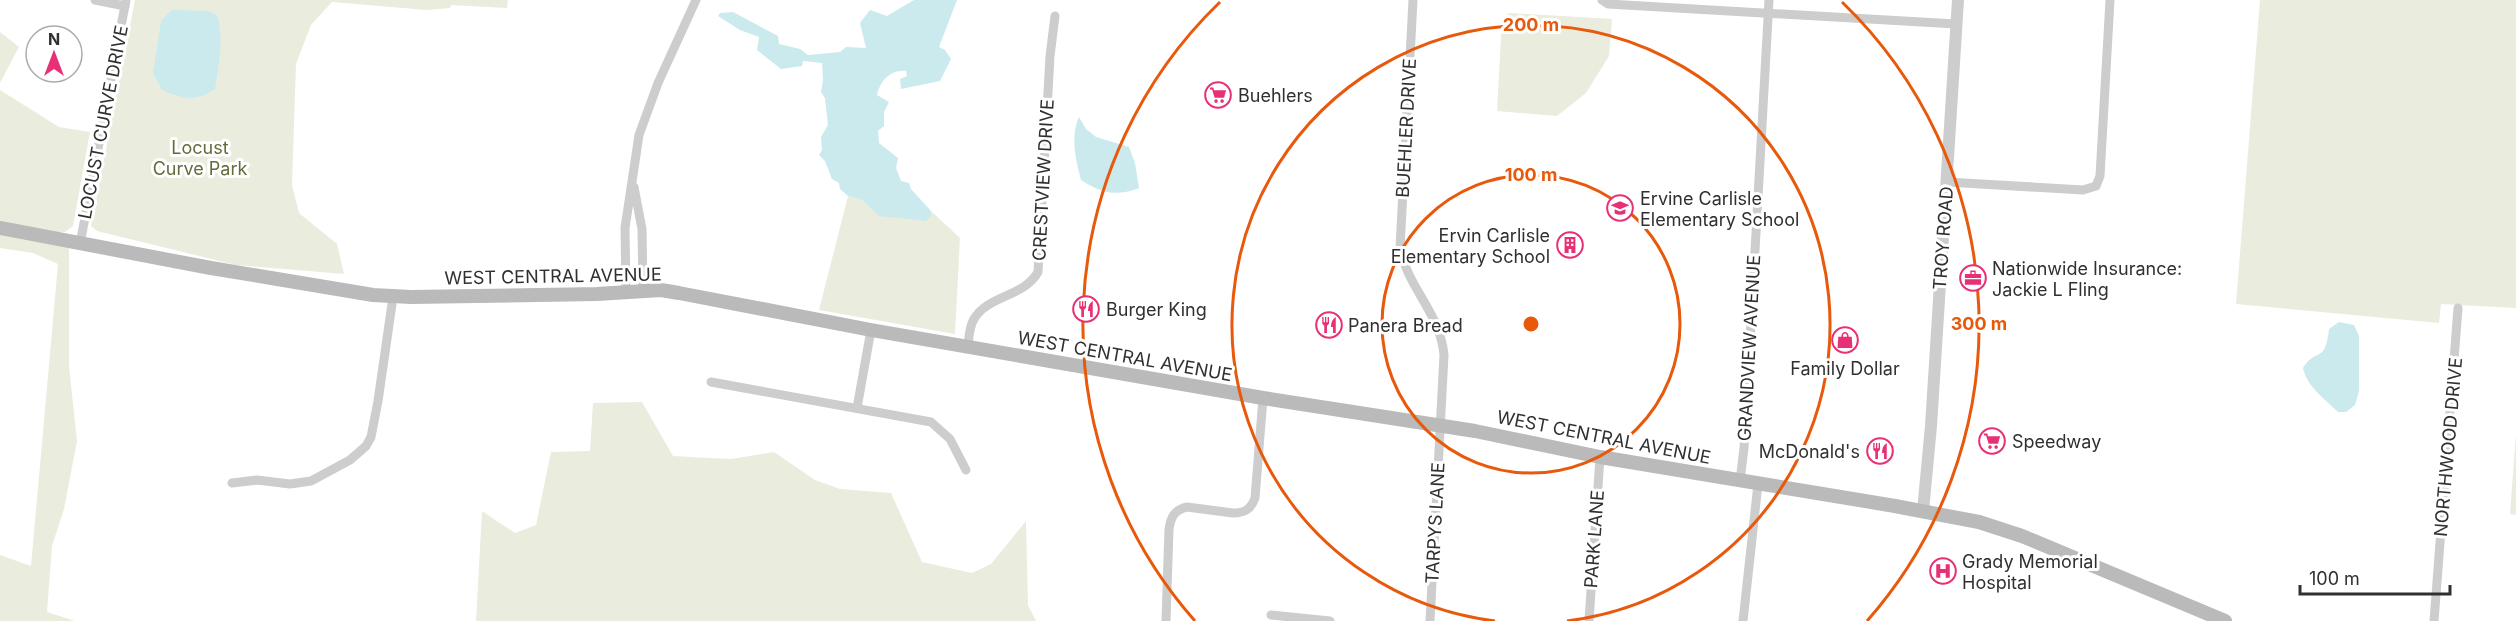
<svg xmlns="http://www.w3.org/2000/svg" width="2516" height="621" viewBox="0 0 2516 621" font-family="Inter,sans-serif">
<rect width="100%" height="100%" fill="#fff"/>
<g fill="#eaedde">
<polygon points="135,0 508,0 507,8 451,5 450,8 427,10 332,2 311,25 296,64 292,185 299,213 337,244 344,274 236,265 97,231 91,226"/>
<polygon points="2260,0 2516,0 2516,308 2441,304 2439,323 2236,304"/>
<polygon points="1509,13 1612,19 1609,56 1586,93 1557,116 1497,111 1502,20"/>
<polygon points="0,32 19,47 0,83"/>
<polygon points="0,90 59,127 90,132 73,226 65,232 48,232 0,221"/>
<polygon points="848,196 862,200 873,209 931,216 931,211 960,238 955,334 819,310"/>
<polygon points="0,233 69,247 69,366 77,441 64,509 52,546 47,612 75,621 0,621 0,555 31,566 58,264 33,253 0,248"/>
<polygon points="642,402 673,456 731,459 774,452 815,480 840,489 891,493 922,562 972,573 991,564 1026,521 1028,605 1036,621 476,621 482,511 515,533 536,525 551,452 590,451 593,403"/>
<polygon points="2516,434 2516,515 2510,514"/>
</g>
<g fill="#caeaed">
<path d="M914,0H957L939,47L945,50L951,59L940,81L901,89L900,79L907,76L906,71C891,69 880,81 877,95L889,102L884,112V126L878,131L879,143L898,158L896,168L901,181L909,183L911,189L931,211V216L926,221L879,216L862,200L848,196L840,189L839,183L832,179L825,161L819,155L822,150L821,137L828,125L825,98L821,92L823,80L822,63L803,61L802,66L781,69L757,50L759,37L740,30L718,16L720,13L733,12L778,36L779,44L800,49L808,55L840,52L846,47L866,48L860,23L870,10L887,16Z"/>
<path d="M172,10L208,11L217,15C224,38 219,65 215,89C195,102 183,99 162,90L153,73L161,21Z"/>
<path d="M1079,117L1086,129L1096,137L1129,147L1135,163L1139,188C1115,197 1102,193 1081,180C1076,161 1070,136 1079,117Z"/>
<path d="M2339,322L2354,325L2359,336V391L2355,405L2346,412H2338C2325,399 2307,387 2303,368C2317,346 2325,365 2329,329Z"/>
</g>
<g fill="none" stroke-linecap="round" stroke-linejoin="round">
<g stroke="#cdcdcd" stroke-width="9">
<polyline points="95,0 125,6"/>
<path d="M1413,0L1400,248C1408,289 1440,312 1444,355L1430,621"/>
<polyline points="1602,0 1608,4 1956,24"/>
<polyline points="1947,182 2083,190 2096,186 2100,176 2110,0"/>
<polyline points="634,187 642,229 643,291"/>
<polyline points="80,244 126,0"/>
<polyline points="626,293 625,228 639,135 658,83 696,0"/>
<path d="M968,346C969,337 969,327 974,319C988,295 1024,297 1038,272L1050,56L1055,16"/>
<polyline points="711,382 931,422 950,439 966,470"/>
<polyline points="857,408 871,330"/>
<polyline points="1740,481 1744,448 1769,0"/>
<polyline points="232,483 257,480 290,484 311,481 350,460 366,446 371,437 378,401 393,297"/>
<polyline points="1271,615 1330,621"/>
<path d="M1166,621L1169,529C1171,517 1174,510 1187,507L1233,513C1245,513 1251,509 1255,498L1263,398"/>
<polyline points="1589,621 1600,457"/>
<polyline points="1743,621 1758,484"/>
<polyline points="2434,621 2458,308"/>
</g>
<polyline stroke="#cdcdcd" stroke-width="12" points="1923,511 1931,426 1958,0"/>
<polyline stroke="#bababa" stroke-width="14" points="0,228 211,268 373,295 411,297 597,294 661,290 679,293 871,330 1263,398 1475,431 1600,457 1895,506 1979,522 2022,536 2225,621"/>
</g>
<g fill="none" stroke="#e8590c" stroke-width="3">
<circle cx="1531" cy="324" r="149"/>
<path d="M1495 621A299 299 0 1 1 1567 621"/>
<path d="M1195 621A448 448 0 0 1 1220 2M1842 2A448 448 0 0 1 1867 621"/>
</g>
<defs>
<g id="supermarket-ring" transform="scale(1.35)"><circle r="9.5" fill="#fff" stroke="#e83076" stroke-width="1.5"/><path d="M-6-5.5h2.5l.6 2H6L4.5 2H-2.5L-4.4-4H-6ZM-1.5 3.2a1.3 1.3 0 1 0 .1 0ZM3 3.2a1.3 1.3 0 1 0 .1 0Z" fill="#e83076"/></g>
<g id="school-ring" transform="scale(1.35)"><circle r="9.5" fill="#fff" stroke="#e83076" stroke-width="1.5"/><path d="M0-5L7-2L0 1L-7-2ZM-4 1L0 2.5L4 1V4Q0 6-4 4Z" fill="#e83076"/></g>
<g id="building-ring" transform="scale(1.35)"><circle r="9.5" fill="#fff" stroke="#e83076" stroke-width="1.5"/><path d="M-4-6H4V6H1V3H-1V6H-4ZM-2.5-4.3h1.7v1.8h-1.7ZM.8-4.3h1.7v1.8H.8ZM-2.5-1h1.7V.8h-1.7ZM.8-1h1.7V.8H.8Z" fill="#e83076"/></g>
<g id="office-ring" transform="scale(1.35)"><circle r="9.5" fill="#fff" stroke="#e83076" stroke-width="1.5"/><path d="M-6-3h4V-5.5h4V-3h4V5H-6ZM-1-4.5V-3h2v-1.5ZM-6 0V1H6V0Z" fill="#e83076"/></g>
<g id="restaurant-ring" transform="scale(1.35)"><circle r="9.5" fill="#fff" stroke="#e83076" stroke-width="1.5"/><path d="M-5-6h1v4h1v-4h1v4h1v-4h1v5L-1.5 .5V6h-2V.5L-5-1ZM5-6V6H3V1.5H1.5Q1.5-4 5-6Z" fill="#e83076"/></g>
<g id="shop-ring" transform="scale(1.35)"><circle r="9.5" fill="#fff" stroke="#e83076" stroke-width="1.5"/><path d="M-5-2.5h2.3a2.7 3.5 0 0 1 5.4 0H5L5.5 6h-11ZM-1.5-2.5h3a1.5 2.3 0 0 0-3 0Z" fill="#e83076"/></g>
<g id="hospital-ring" transform="scale(1.35)"><circle r="9.5" fill="#fff" stroke="#e83076" stroke-width="1.5"/><path d="M-5-5h3v3.5h4V-5h3V5h-3V1.5h-4V5h-3Z" fill="#e83076"/></g>
</defs>
<g fill-rule="evenodd">
<use href="#supermarket-ring" x="1218" y="95"/>
<use href="#school-ring" x="1620" y="208"/>
<use href="#building-ring" x="1570" y="245"/>
<use href="#office-ring" x="1973" y="278"/>
<use href="#restaurant-ring" x="1086" y="309"/>
<use href="#restaurant-ring" x="1329" y="325"/>
<use href="#shop-ring" x="1845" y="340"/>
<use href="#supermarket-ring" x="1992" y="441"/>
<use href="#restaurant-ring" x="1880" y="451"/>
<use href="#hospital-ring" x="1943" y="571"/>
</g>
<g text-anchor="middle" dominant-baseline="central" stroke-width="6" stroke-linejoin="round" paint-order="stroke">
<g font-size="18" fill="#303030" stroke="#fff" text-anchor="start">
<text x="1238" y="95">Buehlers</text>
<text x="1640" y="198">Ervine Carlisle<tspan x="1640" dy="21">Elementary School</tspan></text>
<text x="1550" y="235" text-anchor="end">Ervin Carlisle<tspan x="1550" dy="21">Elementary School</tspan></text>
<text x="1992" y="268">Nationwide Insurance:<tspan x="1992" dy="21">Jackie L Fling</tspan></text>
<text x="1106" y="309">Burger King</text>
<text x="1348" y="325">Panera Bread</text>
<text x="1845" y="368" text-anchor="middle">Family Dollar</text>
<text x="2012" y="441">Speedway</text>
<text x="1860" y="451" text-anchor="end">McDonald's</text>
<text x="1962" y="561">Grady Memorial<tspan x="1962" dy="21">Hospital</tspan></text>
</g>
<g font-size="18" fill="#303030" stroke="#fff">
<text transform="translate(103 122) rotate(-79)">LOCUST CURVE DRIVE</text>
<text transform="translate(1406 128) rotate(-87)">BUEHLER DRIVE</text>
<text transform="translate(1043 180) rotate(-87)">CRESTVIEW DRIVE</text>
<text transform="translate(1943 238) rotate(-86)">TROY ROAD</text>
<text transform="translate(553 276) rotate(-1)">WEST CENTRAL AVENUE</text>
<text transform="translate(1749 348) rotate(-87)">GRANDVIEW AVENUE</text>
<text transform="translate(1125 356) rotate(10)">WEST CENTRAL AVENUE</text>
<text transform="translate(1604 437) rotate(11)">WEST CENTRAL AVENUE</text>
<text transform="translate(2448 447) rotate(-85)">NORTHWOOD DRIVE</text>
<text transform="translate(1435 523) rotate(-87)">TARPYS LANE</text>
<text transform="translate(1594 539) rotate(-86)">PARK LANE</text>
</g>
<g font-size="18" fill="#616d3c" stroke="#fff">
<text x="200" y="147">Locust<tspan x="200" dy="21">Curve Park</tspan></text>
</g>
</g>
<circle cx="1531" cy="324" r="9" fill="#e8590c" stroke="#fff" stroke-width="3"/>
<g font-size="18" text-anchor="middle" font-weight="bold" fill="#e8590c" stroke="#fff" stroke-width="6" stroke-linejoin="round" paint-order="stroke">
<text x="1531" y="31">200 m</text>
<text x="1531" y="181">100 m</text>
<text x="1979" y="330">300 m</text>
</g>
<g transform="translate(54 54)"><circle r="28" fill="#ffffff" stroke="#acacac" stroke-width="1.5"/>
<path d="M0-4.5L10 22L0 15L-10 22Z" fill="#e83076"/>
<text y="-9" font-size="16" font-weight="bold" text-anchor="middle" fill="#303030">N</text>
</g>
<path d="M2300 585v9h150v-9" fill="none" stroke="#303030" stroke-width="3"/>
<text x="2309" y="585" font-size="18" fill="#303030" stroke="#ffffff" stroke-width="4.5" paint-order="stroke">100 m</text>
</svg>
